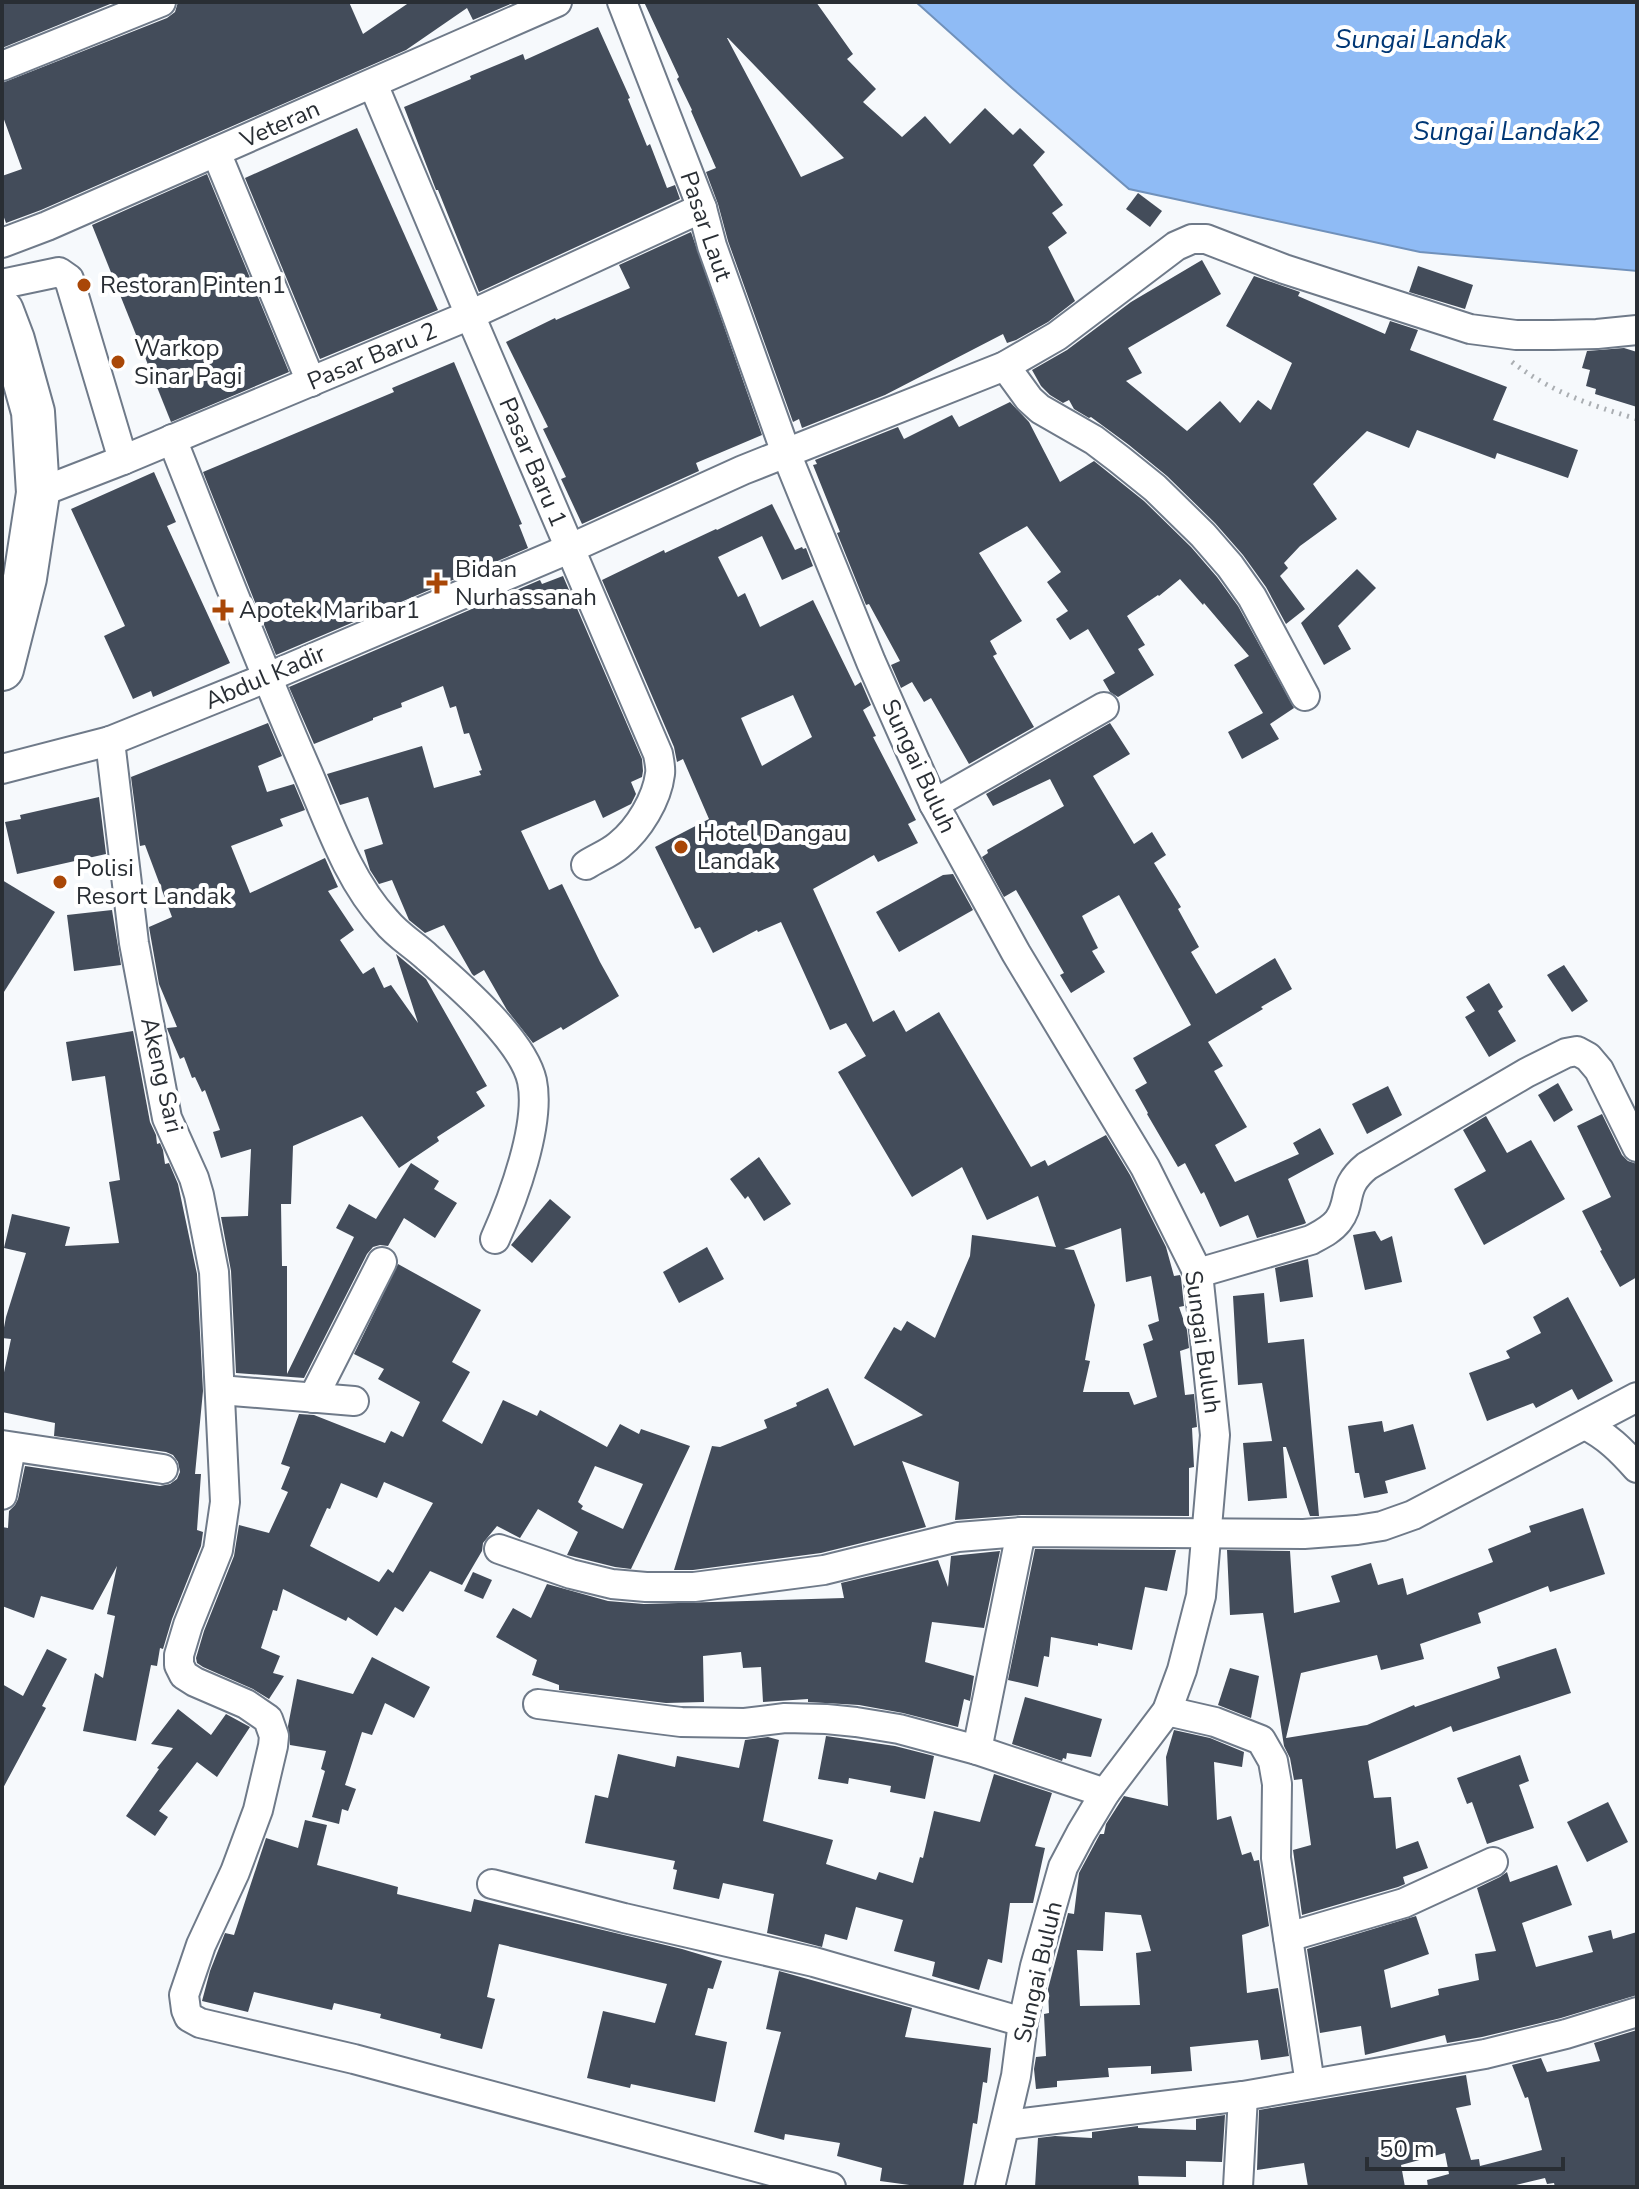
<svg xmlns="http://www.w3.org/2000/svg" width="1639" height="2189" viewBox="0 0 1639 2189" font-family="'Nunito Sans',sans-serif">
<rect width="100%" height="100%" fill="#f6f9fc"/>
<polygon fill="#8fbbf5" stroke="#7091bb" stroke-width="2" points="916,2 1637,2 1637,271 1420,252 1129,189 1012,88"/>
<g fill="#434c5a" fill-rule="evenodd">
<polygon points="2,2 115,2 2,48"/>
<polygon points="178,2 349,2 363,34 410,2 515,2 473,20 467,8 406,50 41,210 6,223 2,212 2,176 22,169 2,114 2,83 167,18 175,12"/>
<path d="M644,2H816L853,54L847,59L876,89L863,102L902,137L925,116L950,144L985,108L1013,135L1020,128L1045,152L1033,165L1063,205L1052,213L1067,233L1048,247L1075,301L1048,322L1016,340L1007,343L1003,334L885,395L802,428L799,419L793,422L728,241L718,204L706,172L716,168L691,111L692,110L677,79L679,77ZM727,38H728L844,158L801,177Z"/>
<polygon points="598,27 630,98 628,99 647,146 650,144 667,188 675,185 680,199 479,292 438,190 436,190 404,107 471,79 470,76 523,54 525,60"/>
<polygon points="357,128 438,310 320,359 245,178"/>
<polygon points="207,174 289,372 171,422 92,225"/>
<polygon points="1138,193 1162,211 1150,227 1126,209"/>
<polygon points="691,232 762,435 696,463 699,471 582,524 561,479 566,477 543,429 548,427 506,342 555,318 556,320 630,288 619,265"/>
<polygon points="1202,260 1221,294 1128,348 1142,373 1126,381 1187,431 1220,401 1240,423 1258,400 1271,410 1292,363 1226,326 1254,276 1300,292 1298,296 1385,334 1390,321 1418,330 1410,350 1507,387 1493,420 1578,450 1568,478 1497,453 1495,459 1417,430 1409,448 1367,431 1313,484 1337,519 1300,546 1284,563 1288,568 1280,576 1305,609 1286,624 1266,587 1243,555 1215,523 1167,476 1129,445 1091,417 1089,418 1074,409 1069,400 1063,403 1050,395 1041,386 1032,370 1067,350 1131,302"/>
<polygon points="1418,266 1473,285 1465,309 1409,292"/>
<polygon points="1624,348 1637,352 1637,407 1595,394 1596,389 1586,386 1590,370 1582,368 1587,351"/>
<polygon points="454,362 522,524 519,525 528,548 276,655 203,472 394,392 392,388"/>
<polygon points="1010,402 1029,422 1060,482 1094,461 1144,501 1191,547 1217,577 1238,606 1294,708 1270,724 1279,739 1242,759 1228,732 1263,713 1234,665 1249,656 1204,603 1203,605 1180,579 1159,596 1158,595 1127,616 1145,645 1138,649 1154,675 1118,697 1110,692 1103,680 1115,673 1088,629 1070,640 1056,619 1068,611 1047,582 1061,572 1027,526 979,553 1022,621 990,641 997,654 993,656 1034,727 969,764 931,698 924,702 912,682 901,688 891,665 900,661 869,604 866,605 837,533 840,532 813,465 817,464 815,460 898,427 904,439 952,415 959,427"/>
<polygon points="154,472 176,522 167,526 230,663 153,697 151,691 133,699 104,636 125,626 71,509"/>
<path d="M772,504L795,550L802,547L803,549L806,548L813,566L782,580L762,536L718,557L738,597L745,593L760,627L813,600L855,686L861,682L871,705L863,710L876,736L873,737L916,820L908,824L918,843L878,862L874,855L813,889L873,1022L894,1010L906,1032L939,1012L1031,1167L1045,1160L1048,1166L1106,1135L1130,1175L1166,1247L1174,1276L1180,1275L1181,1278L1184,1306L1179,1307L1187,1330L1189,1348L1180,1351L1185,1395L1194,1394L1197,1427L1192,1428L1194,1467L1189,1468V1516L1021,1515L955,1520L959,1482L902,1461L926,1527L821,1553L693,1570H674L712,1446L720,1447L767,1428L764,1420L797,1406L796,1403L828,1388L854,1446L923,1415L864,1378L894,1327L901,1331L907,1321L935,1338L970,1256L972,1235L1056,1247L1038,1196L987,1220L962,1167L912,1197L838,1072L866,1056L846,1023L830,1030L781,922L758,932L757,930L713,953L700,927L695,929L655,847L709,819L683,759L677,762L674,747L602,580L664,550L665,553L716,529L717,530ZM793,695L812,737L762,766L741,718ZM1121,1228L1126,1282L1151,1276L1159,1321L1148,1325L1153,1340L1143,1344L1157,1397L1134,1405L1129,1392H1083L1090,1361L1085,1360L1095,1305L1074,1250L1064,1249Z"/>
<polygon points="1357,569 1376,588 1338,626 1351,649 1324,665 1301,623"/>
<polygon points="563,576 642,759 643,771 642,777 631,782 636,794 631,804 603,818 595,800 521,831 549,890 562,884 600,962 619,996 563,1030 561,1027 533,1043 507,1010 484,970 474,976 472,974 444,925 425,933 409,920 392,880 379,884 370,870 364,850 383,844 368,797 340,805 327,774 422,746 434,788 481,775 479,771 482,770 469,733 464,734 456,706 450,708 443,686 401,703 402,707 373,718 373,720 314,744 289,687 540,580 542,584"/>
<polygon points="268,723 282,756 258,766 267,792 294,784 305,810 280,819 283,826 231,846 250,893 325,858 338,887 328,891 354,930 340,940 363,974 374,967 384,988 391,985 418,1023 396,954 426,979 487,1086 476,1092 485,1106 437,1137 439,1141 399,1168 362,1116 293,1146 291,1204 281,1204 282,1266 287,1266 287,1374 354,1237 336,1228 349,1204 376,1219 411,1163 439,1181 434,1189 457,1203 435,1238 404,1218 388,1246 380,1245 373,1247 367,1254 304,1378 236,1373 231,1271 221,1217 248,1216 251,1149 221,1158 213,1132 220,1130 205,1090 202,1092 195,1077 192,1078 184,1057 180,1059 168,1031 167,1028 177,1027 159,984 149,927 172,917 145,845 140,846 131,777"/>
<polygon points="1110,723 1130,754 1093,776 1134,844 1152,832 1166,855 1154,863 1181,907 1178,909 1199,947 1191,952 1216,994 1275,958 1292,989 1261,1007 1263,1009 1208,1042 1223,1066 1214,1071 1247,1127 1215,1145 1235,1182 1299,1154 1293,1143 1320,1128 1334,1154 1288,1179 1306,1223 1304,1224 1257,1238 1248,1215 1220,1227 1204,1192 1201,1194 1185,1163 1178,1167 1147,1114 1148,1113 1135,1090 1147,1083 1133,1058 1191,1025 1119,895 1082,916 1098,948 1092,951 1105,972 1071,993 1060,975 1064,973 1016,890 1004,897 982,857 988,853 987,850 1064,806 1050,779 993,806 986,794"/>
<polygon points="99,797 106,854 17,874 5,822 21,819 20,815"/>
<polygon points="953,874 973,910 899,952 876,912 943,875"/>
<polygon points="2,880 55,912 2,995"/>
<polygon points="112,910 121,965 74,971 67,915"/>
<polygon points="1564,965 1588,1001 1572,1012 1547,975"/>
<polygon points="1489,983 1503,1007 1498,1011 1516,1041 1489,1057 1465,1017 1475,1011 1466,997"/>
<polygon points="133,1031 150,1122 156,1135 157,1144 160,1143 163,1150 165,1164 169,1163 178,1184 197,1274 203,1391 195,1474 201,1474 197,1530 203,1532 201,1546 172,1619 163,1649 160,1648 157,1666 151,1665 136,1741 83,1731 95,1673 103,1678 115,1616 107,1614 117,1566 93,1610 41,1596 34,1618 2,1606 2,1527 8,1528 9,1511 15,1505 18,1499 25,1466 160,1486 170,1484 177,1479 180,1472 178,1462 173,1455 166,1452 54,1436 55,1423 2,1412 2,1382 11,1339 2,1338 6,1317 26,1253 4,1248 12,1214 70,1227 65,1246 119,1243 109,1182 120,1180 105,1076 72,1081 66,1042"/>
<polygon points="1558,1083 1573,1110 1554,1122 1538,1095"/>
<polygon points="1388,1086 1402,1115 1367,1134 1352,1104"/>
<polygon points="1602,1114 1622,1155 1628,1161 1637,1164 1637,1277 1620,1287 1600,1251 1602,1250 1582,1211 1611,1197 1577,1126"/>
<polygon points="1486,1116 1507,1153 1531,1140 1565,1199 1484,1245 1454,1189 1486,1171 1463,1130"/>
<polygon points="759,1157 791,1204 764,1221 748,1196 745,1199 730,1179"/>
<polygon points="550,1199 571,1217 532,1263 511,1245"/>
<polygon points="1375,1231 1381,1241 1392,1236 1402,1282 1365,1290 1353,1235"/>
<polygon points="707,1247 724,1279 679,1303 663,1272"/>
<polygon points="1308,1259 1313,1297 1280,1302 1275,1268"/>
<path d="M398,1264L481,1310L452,1362L470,1372L442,1421L482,1444L503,1400L537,1416L540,1410L607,1447L620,1424L639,1434L641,1429L690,1446L631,1569L615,1567L567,1555L578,1532L538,1509L520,1538L497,1526L483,1543L482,1551L462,1585L430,1571L403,1612L395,1607L377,1636L348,1617L346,1621L283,1589L277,1611L273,1610L261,1648L280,1656L273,1673L284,1676L269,1699L253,1689L203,1667L197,1663L196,1658L204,1631L234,1556L239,1525L269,1533L288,1492L281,1489L290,1467L281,1464L299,1414L314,1415L385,1443L391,1431L403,1437L420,1402L378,1379L384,1369L354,1354ZM595,1466L643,1484L623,1529L581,1509L583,1506L578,1502ZM384,1482L433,1503L393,1573L388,1569L379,1582L310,1546L327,1508L330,1509L341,1483L377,1498Z"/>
<polygon points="1264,1293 1268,1343 1304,1339 1319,1516 1310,1516 1286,1447 1283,1447 1287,1498 1248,1501 1243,1443 1272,1441 1262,1383 1238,1385 1233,1296"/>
<polygon points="1568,1297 1613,1381 1578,1400 1572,1389 1536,1408 1533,1403 1487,1421 1469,1373 1510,1358 1506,1351 1541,1333 1533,1317"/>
<polygon points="1382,1421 1384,1432 1413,1424 1426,1469 1385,1481 1388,1493 1364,1498 1359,1473 1355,1473 1348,1426"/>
<polygon points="1583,1508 1605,1574 1550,1592 1548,1586 1478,1613 1481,1623 1420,1644 1424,1659 1381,1670 1377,1655 1301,1673 1286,1738 1367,1725 1414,1705 1415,1707 1500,1678 1497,1667 1556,1648 1571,1693 1453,1732 1451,1726 1368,1761 1374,1798 1391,1797 1396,1849 1418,1841 1428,1868 1403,1877 1405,1884 1398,1887 1302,1915 1293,1850 1311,1845 1302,1779 1294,1780 1290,1758 1284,1746 1263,1613 1230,1615 1227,1550 1290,1551 1294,1613 1340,1602 1331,1576 1371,1563 1378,1585 1403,1578 1407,1595 1493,1562 1488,1549 1531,1532 1529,1526"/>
<polygon points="1035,1549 1176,1550 1167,1591 1145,1587 1132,1650 1098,1643 1098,1646 1051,1637 1049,1657 1044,1656 1038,1687 1008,1680"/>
<polygon points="1000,1551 984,1628 932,1622 925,1662 974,1676 970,1701 964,1699 958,1727 903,1713 859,1705 808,1702 808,1699 763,1702 761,1667 743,1668 741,1652 703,1656 704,1702 666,1703 559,1690 559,1685 532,1675 537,1660 496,1637 513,1608 531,1618 547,1584 608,1601 644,1604 844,1598 841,1583 938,1560 948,1587 951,1556"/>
<polygon points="473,1572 492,1580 483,1599 464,1591"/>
<polygon points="47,1649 67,1659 42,1706 46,1708 2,1790 2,1684 23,1696"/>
<polygon points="372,1657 430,1687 414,1718 385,1703 372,1735 362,1732 345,1785 356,1789 348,1811 342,1809 339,1824 312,1817 325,1771 321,1769 326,1751 290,1745 288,1726 297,1679 353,1694"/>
<polygon points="1230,1668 1259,1676 1251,1718 1218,1705"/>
<polygon points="1025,1697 1102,1719 1091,1757 1067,1753 1066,1759 1063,1758 1062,1761 1012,1744"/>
<polygon points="178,1709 211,1735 226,1714 250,1727 217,1777 197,1762 159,1811 168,1817 155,1836 126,1816 159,1769 157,1768 173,1748 151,1744"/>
<path d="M1174,1730L1210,1738L1244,1752L1242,1767L1214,1762L1217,1820L1231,1816L1242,1855L1251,1852L1254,1861L1259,1860L1269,1926L1242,1935L1247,1993L1278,1988L1289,2056L1261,2060L1258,2040L1190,2047L1192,2071L1151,2074V2066L1108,2068L1109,2077L1057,2081V2087L1036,2089L1034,2069L1036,2057L1046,2056L1044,2014L1049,2013L1048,1989L1068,1913L1074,1914L1079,1873L1100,1834H1104L1106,1824L1124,1796L1168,1806L1166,1757ZM1105,1912L1141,1915L1151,1951L1136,1953L1140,2005L1080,2006L1077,1950L1103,1951Z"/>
<polygon points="826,1736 895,1746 934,1756 925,1799 890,1792 891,1786 849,1778 848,1784 818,1779"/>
<polygon points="768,1737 779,1740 763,1821 833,1840 826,1864 876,1880 879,1872 913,1883 920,1857 923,1858 934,1811 980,1822 994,1774 1052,1793 1035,1846 1045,1848 1033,1903 1010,1903 1002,1963 988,1959 979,1990 932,1976 935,1962 894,1951 903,1920 856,1907 847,1940 825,1934 822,1947 787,1938 767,1933 774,1894 723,1883 719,1899 673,1889 677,1870 673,1869 675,1861 585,1843 595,1795 608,1798 618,1754 675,1767 677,1756 739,1768 745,1740"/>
<polygon points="1520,1755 1529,1781 1519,1785 1534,1828 1487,1844 1472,1802 1467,1804 1457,1778"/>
<polygon points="1608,1802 1628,1842 1587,1862 1567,1822"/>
<polygon points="305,1820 327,1825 317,1865 398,1887 397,1894 471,1912 474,1899 682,1949 722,1961 713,1989 708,1988 695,2035 727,2042 715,2102 631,2084 630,2088 587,2078 603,2011 655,2023 667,1984 499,1944 487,1997 495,1999 482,2049 440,2038 441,2034 380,2018 381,2014 334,2003 332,2010 254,1992 248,2012 202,2001 210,1971 225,1933 234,1935 266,1838 298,1848"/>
<polygon points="1557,1865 1572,1905 1522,1923 1536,1967 1593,1952 1588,1936 1611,1930 1613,1939 1637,1932 1637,1995 1561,2018 1482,2037 1447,2043 1445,2035 1365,2055 1361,2026 1320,2033 1307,1949 1416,1916 1429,1954 1384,1970 1391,2008 1439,1995 1438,1989 1479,1980 1475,1954 1496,1951 1477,1888 1500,1877 1507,1872 1510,1882"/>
<polygon points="779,1971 912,2008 905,2037 991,2048 987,2083 983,2082 977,2124 973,2123 963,2187 924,2187 880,2181 882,2168 837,2156 840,2143 785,2134 784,2140 754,2132 781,2032 766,2029"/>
<polygon points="1637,2030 1637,2187 1555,2187 1554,2183 1547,2184 1545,2178 1508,2187 1428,2187 1427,2180 1449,2174 1445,2153 1401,2165 1405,2187 1308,2187 1304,2163 1257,2170 1259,2110 1466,2075 1471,2105 1456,2108 1471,2160 1479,2159 1480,2166 1542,2150 1528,2097 1525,2098 1512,2065 1541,2058 1547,2072 1600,2061 1594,2043"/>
<polygon points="1225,2115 1222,2162 1186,2161 1186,2177 1138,2176 1139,2187 1035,2187 1038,2138 1055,2136 1092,2138 1092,2132 1138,2126 1138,2128 1196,2130 1196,2119"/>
</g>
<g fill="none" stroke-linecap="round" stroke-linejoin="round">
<g stroke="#6f7a89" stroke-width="32">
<g id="minor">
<polyline points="622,2 702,208 712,246 786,453 871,662 934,804 1016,953 1145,1167 1198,1273 1215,1435 1201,1596 1182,1670 1167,1711 1105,1793 1081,1833 1063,1867 1035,1966 1023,2022 1016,2076 990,2187"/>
<polyline points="2,66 161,2"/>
<path d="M373,84L470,315L658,754C659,760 661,768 660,774C657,799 639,829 619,845C610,853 597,858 586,865"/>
<polyline points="216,152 311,382"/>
<polyline points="2,243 47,226 557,2"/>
<polyline points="2,284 59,272 69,279 123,460"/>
<polyline points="1005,366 1029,399 1040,409 1094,440 1119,459 1155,488 1203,535 1230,566 1252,597 1305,696"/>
<path d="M172,439C216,550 259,662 307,771C329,822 348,880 386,921C397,935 414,945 427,957C458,984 523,1040 532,1081C541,1124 513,1199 495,1239"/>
<polyline points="38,493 123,460 470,315 702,208"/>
<polyline points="110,741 134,943 167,1118 194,1178 199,1195 214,1272 225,1502 218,1550 188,1625 179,1655 179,1665 184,1675 195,1682 246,1704 268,1719 274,1736 273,1746 258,1810 235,1872 201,1945 184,1995 186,2010 189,2017 200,2023 354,2059 831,2187"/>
<polyline points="2,769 110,741 266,678 571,548 743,470 1005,366 1057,336 1176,246 1192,239 1206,239 1284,269 1470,329 1516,335 1553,335 1597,334 1637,330"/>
<polyline points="934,804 1104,707"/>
<path d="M1198,1273L1311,1240C1320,1235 1331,1230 1338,1221C1353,1201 1340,1188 1367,1166L1526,1073L1566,1053L1577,1051L1588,1057L1599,1070L1637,1147"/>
<polyline points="220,1390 354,1401"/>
<polyline points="313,1398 382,1262"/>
<path d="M1585,1425C1607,1436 1621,1450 1637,1468"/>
<polyline points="2,1445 163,1469"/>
<polyline points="2,1495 11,1448"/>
<polyline points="499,1549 571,1574 612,1584 646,1587 694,1587 824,1570 958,1537 1021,1532 1304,1534 1357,1530 1382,1526 1413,1515 1637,1397"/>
<polyline points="538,1704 681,1722 745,1723 785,1718 826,1719 856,1722 899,1729 977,1750 1105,1793"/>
<polyline points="1167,1711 1215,1722 1261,1740 1273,1761 1277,1784 1276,1858 1310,2084"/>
<polyline points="977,1750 1021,1532"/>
<polyline points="492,1884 624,1918 814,1962 1023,2022"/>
<polyline points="1288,1937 1404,1903 1493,1862"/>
<polyline points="1006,2125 1243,2096 1485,2054 1566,2034 1637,2012"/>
<polyline points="1238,2187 1243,2096"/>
</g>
</g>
<g stroke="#6f7a89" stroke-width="46">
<polyline id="highway" points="2,311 13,340 33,412 38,493 25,578 2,669"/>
</g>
<path stroke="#aaaeb2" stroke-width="5" stroke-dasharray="2 6" stroke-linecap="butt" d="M1512,362C1551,392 1590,405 1637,419"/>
<use href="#minor" stroke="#fff" stroke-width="28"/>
<use href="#highway" stroke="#fff" stroke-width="42"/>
</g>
<g fill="#a94707" stroke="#fff" stroke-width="3">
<circle cx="84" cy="285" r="8"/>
<circle cx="118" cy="362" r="8"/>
<path d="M433 571h8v8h8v8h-8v8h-8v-8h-8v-8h8z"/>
<path d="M219 598h8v8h8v8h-8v8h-8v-8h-8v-8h8z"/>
<circle cx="681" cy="847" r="8"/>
<circle cx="60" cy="882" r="8"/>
</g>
<g text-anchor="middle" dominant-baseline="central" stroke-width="8" stroke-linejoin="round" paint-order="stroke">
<g font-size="24" fill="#292e34" stroke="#fff">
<text transform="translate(280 124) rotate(-24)">Veteran</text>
<text transform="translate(706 226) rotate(71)">Pasar Laut</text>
<text transform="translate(372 356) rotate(-23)">Pasar Baru 2</text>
<text transform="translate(533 462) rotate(67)">Pasar Baru 1</text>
<text transform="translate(265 677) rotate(-23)">Abdul Kadir</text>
<text transform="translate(919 766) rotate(65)">Sungai Buluh</text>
<text transform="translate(162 1075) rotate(77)">Akeng Sari</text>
<text transform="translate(1203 1342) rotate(82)">Sungai Buluh</text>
<text transform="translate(1038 1972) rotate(-77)">Sungai Buluh</text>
</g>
<g font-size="24" fill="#292e34" stroke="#fff" text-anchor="start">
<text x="100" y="285">Restoran Pinten1</text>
<text x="134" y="348">Warkop<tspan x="134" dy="28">Sinar Pagi</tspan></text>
<text x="455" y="569">Bidan<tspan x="455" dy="28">Nurhassanah</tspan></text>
<text x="239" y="610">Apotek Maribar1</text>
<text x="697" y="833">Hotel Dangau<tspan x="697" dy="28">Landak</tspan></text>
<text x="76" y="868">Polisi<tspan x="76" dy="28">Resort Landak</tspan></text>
</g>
<g font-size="26" font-style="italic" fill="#003775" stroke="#fff">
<text x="1421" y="39">Sungai Landak</text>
<text x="1507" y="131">Sungai Landak2</text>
</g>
</g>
<rect width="1639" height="2189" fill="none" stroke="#292e34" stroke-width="8"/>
<path d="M1367 2157v12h196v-12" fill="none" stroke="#292e34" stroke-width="4"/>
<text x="1379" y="2157" font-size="24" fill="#292e34" stroke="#ffffff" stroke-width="6" paint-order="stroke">50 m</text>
</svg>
